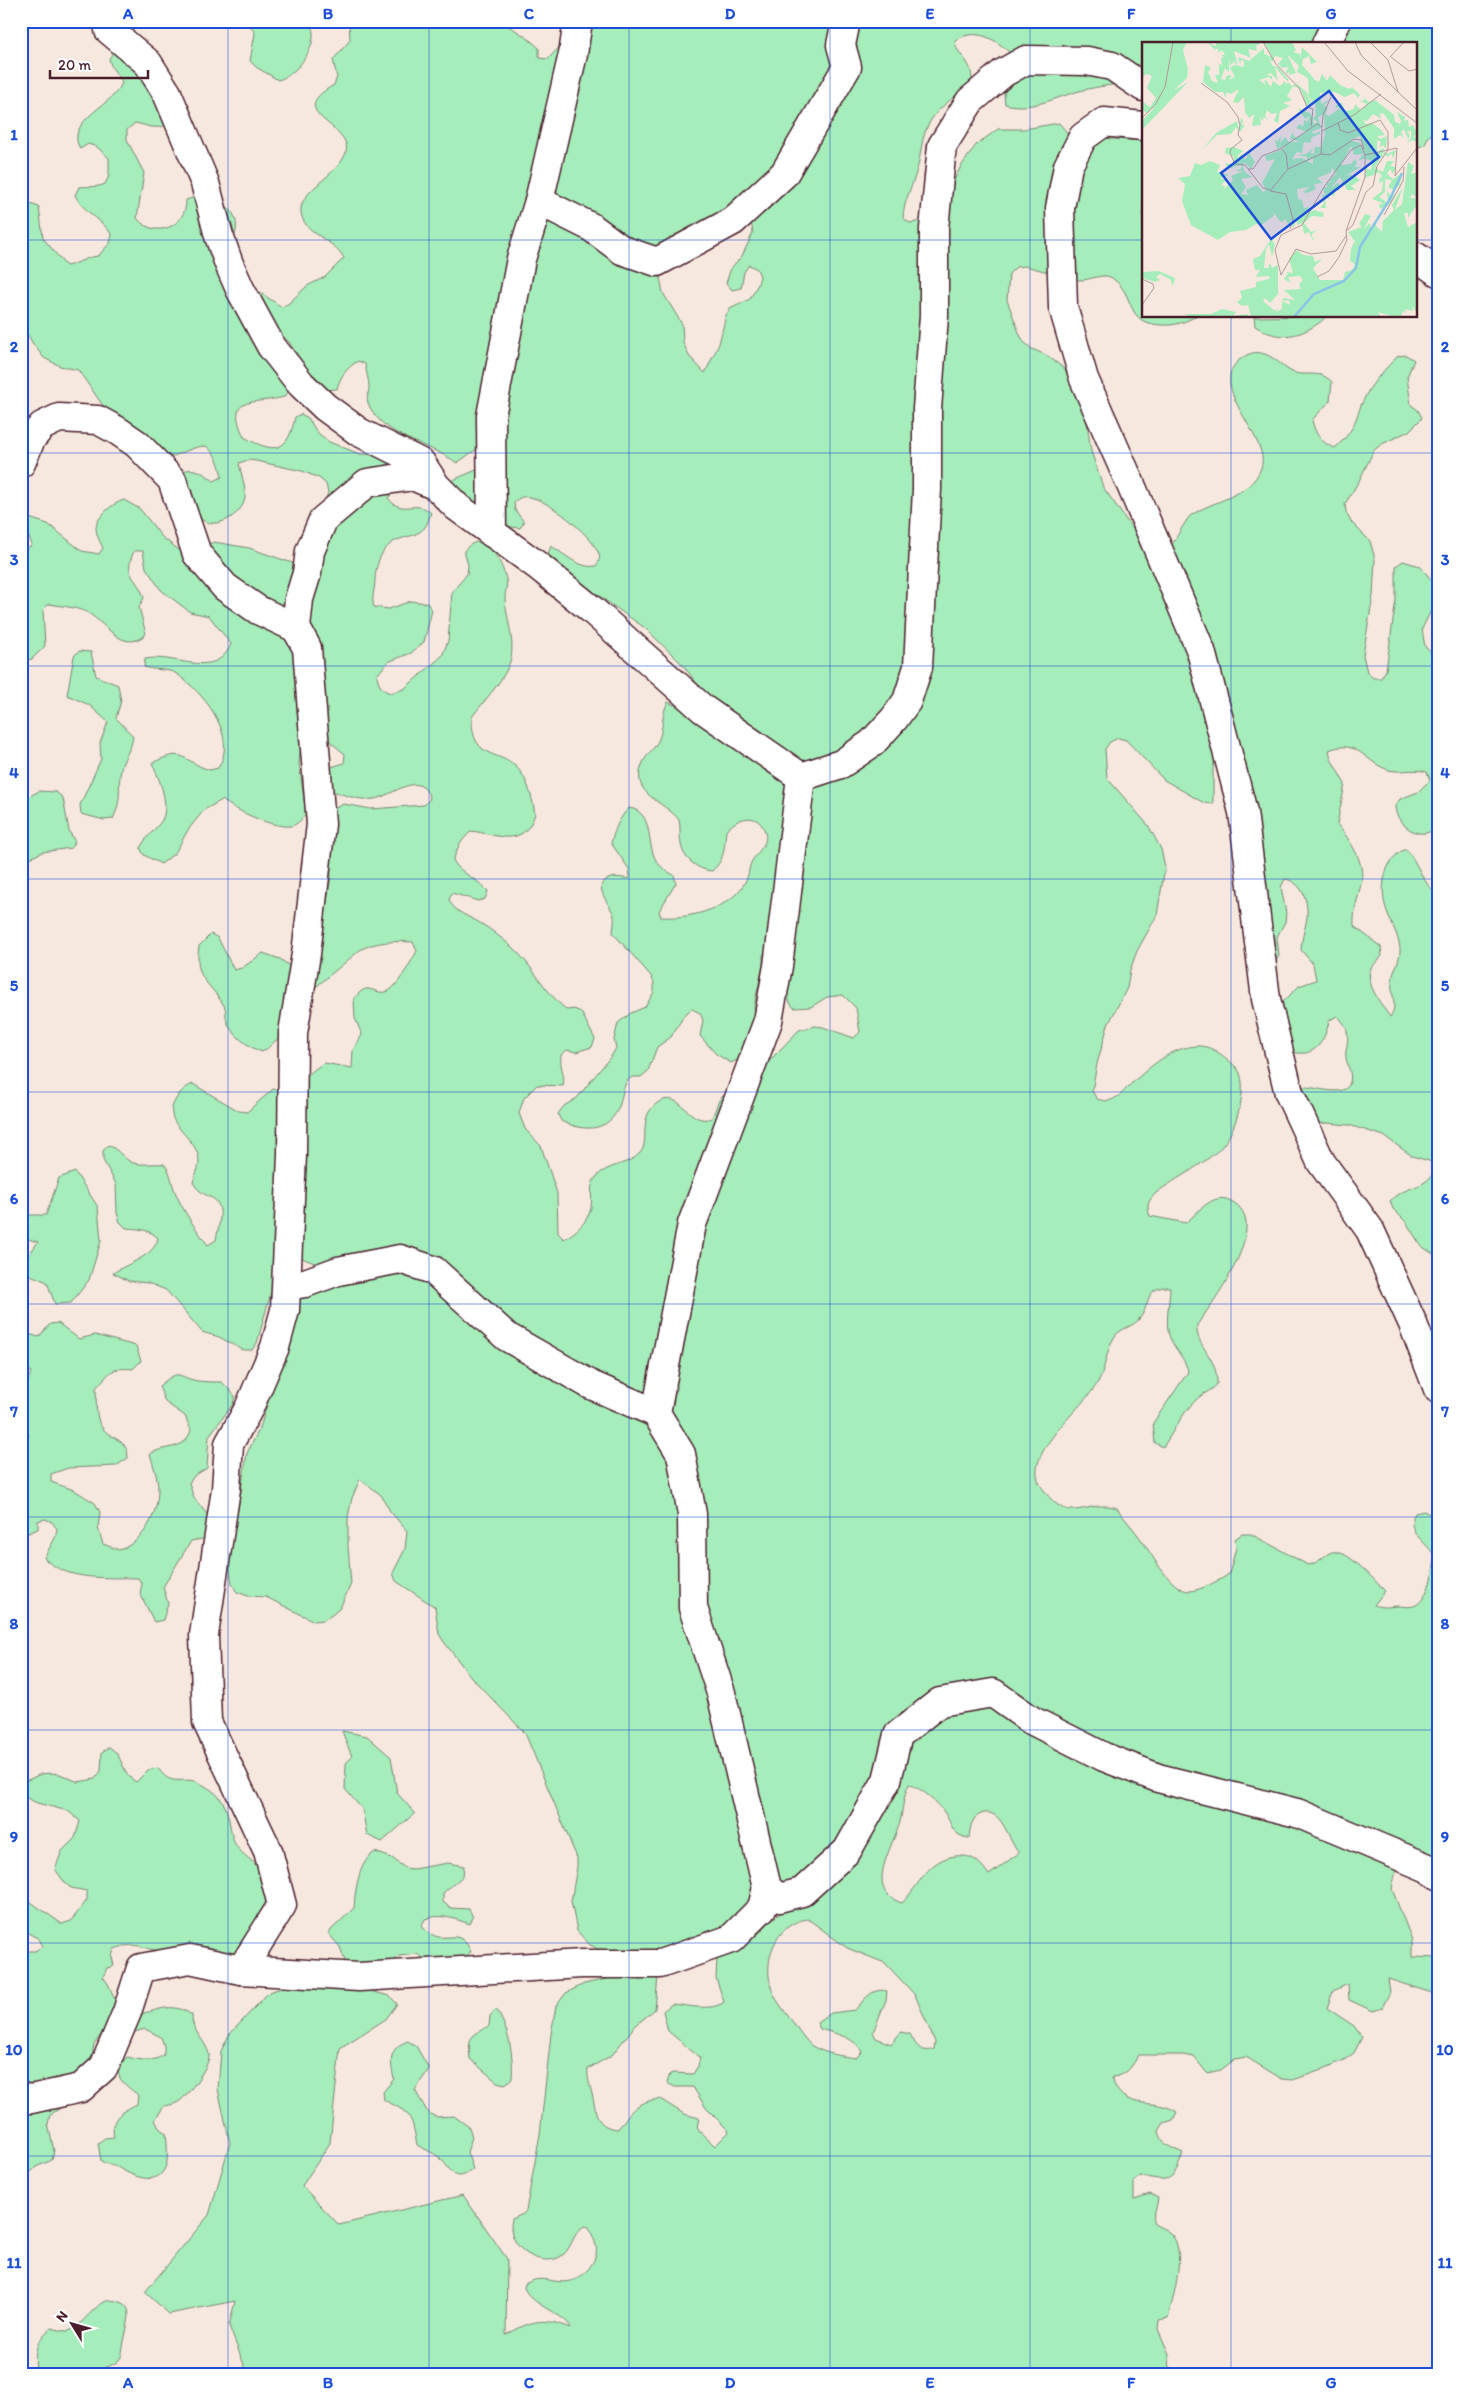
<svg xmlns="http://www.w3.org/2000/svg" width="1459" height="2396" viewBox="0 0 1459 2396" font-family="Itim,sans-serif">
<rect width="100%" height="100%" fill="#f7e8df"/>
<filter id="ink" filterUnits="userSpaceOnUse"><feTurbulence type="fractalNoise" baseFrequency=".02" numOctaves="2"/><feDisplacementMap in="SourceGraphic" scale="10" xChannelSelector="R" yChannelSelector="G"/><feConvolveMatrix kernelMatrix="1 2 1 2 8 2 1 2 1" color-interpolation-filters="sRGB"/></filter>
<g filter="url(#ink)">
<g fill="#a5edba" stroke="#788672" fill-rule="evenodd">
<path d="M247,21H309C310,25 313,29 313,32C315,50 295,76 278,80L256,67L250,61L255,33Z"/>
<path d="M349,21H443L444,25C456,21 487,18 499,22C510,25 531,40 539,48V58L548,59L571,35L572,21H1438V133L1435,131L1428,137L1425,145L1415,148V44H1143V84C1125,83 1106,85 1088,89C1061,94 1034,112 1005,104L1004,95L1006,88L1019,63C1004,44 978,24 955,41C957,57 971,58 972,79C960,95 941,104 931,120C920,137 922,155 916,173C911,189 904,201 903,218L910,223L928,220L945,199L960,168L976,145L998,129H1024L1059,123L1070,136L1143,141V316H1196C1186,322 1174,326 1162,325C1123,324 1137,295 1112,278C1104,272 1089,281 1079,280L1025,266L1016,267L1009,274L1007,300L1020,335L1024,342L1032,349L1048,356L1067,371L1072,379L1084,402L1091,451L1103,487L1139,538L1180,634C1179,621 1168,554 1171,547C1172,544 1188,517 1190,516C1212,500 1251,497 1261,468C1273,437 1197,381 1247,355C1262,347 1276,360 1287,369C1302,380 1318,367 1332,382L1330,401L1312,420C1315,434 1321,443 1335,448C1359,426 1353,420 1366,395C1374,380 1386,368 1398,356L1406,355L1414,360L1407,377L1411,405L1418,410L1422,418L1409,431L1382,444L1374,450L1359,481L1345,504L1346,512L1351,522L1370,541L1375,559L1373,596L1363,655L1367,672L1373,678H1381L1386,670L1396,599V566L1403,561L1420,566L1437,587L1438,596L1422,629L1425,647L1438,658V825C1423,845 1395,825 1395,806L1400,799L1418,792L1430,780L1427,772C1414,768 1399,773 1389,770C1365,763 1358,738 1329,750L1331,759L1345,784L1337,824C1350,840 1366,863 1361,884C1358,898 1353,912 1354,926L1381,947L1382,956C1379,960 1374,964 1371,968C1364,983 1382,1005 1390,1017C1399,1004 1390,995 1392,981C1393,969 1401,960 1400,948C1398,933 1389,920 1385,905C1380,885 1385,857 1406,849C1419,863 1421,883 1438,894V1257L1421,1246L1406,1222L1393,1209L1390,1201C1405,1184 1428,1191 1436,1167L1429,1161L1412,1156L1384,1136L1349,1125L1327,1123L1309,1125L1293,1087C1309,1083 1346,1101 1350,1082C1353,1071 1344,1062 1346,1051C1349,1037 1349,1026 1337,1016L1329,1021C1325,1041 1315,1058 1293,1052L1281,1004L1299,986L1316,980L1313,964L1301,950C1301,940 1304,933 1306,923C1310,906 1304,882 1285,879L1281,887L1286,913L1285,922L1277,937L1279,956L1274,964L1217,751L1213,768V804L1204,803L1164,780L1126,740L1118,738L1110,742L1105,749L1107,778L1148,825L1161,849L1165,867L1157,915L1137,951L1130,970L1127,988L1108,1025L1097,1064L1092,1091L1097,1099C1104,1101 1109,1102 1115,1098C1122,1095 1126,1088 1132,1083C1150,1067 1171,1047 1197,1046C1212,1045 1225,1057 1236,1067C1251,1082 1236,1129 1224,1144C1211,1161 1174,1179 1156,1193C1148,1201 1146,1205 1150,1216L1186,1223C1198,1212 1214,1191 1231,1201C1274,1222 1213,1302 1197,1325C1195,1347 1218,1356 1217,1384C1211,1392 1202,1393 1195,1401C1181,1415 1174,1431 1163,1447L1155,1443L1153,1423L1188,1372C1186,1359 1175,1350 1170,1338C1164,1323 1170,1302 1170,1287C1144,1286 1151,1304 1140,1318C1134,1327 1122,1327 1115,1336C1106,1349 1106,1368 1098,1382C1085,1407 1020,1454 1041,1486C1070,1530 1083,1498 1117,1508C1125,1520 1135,1530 1143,1542C1152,1555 1172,1592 1190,1591C1199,1591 1222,1579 1229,1574L1236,1548L1235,1539L1242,1534H1251L1308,1565C1320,1563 1323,1555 1332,1552C1347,1548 1375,1581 1385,1591L1374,1605C1382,1608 1388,1607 1397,1606C1403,1606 1410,1608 1416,1605C1429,1598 1434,1569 1435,1556C1426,1541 1404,1532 1415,1513L1424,1511L1438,1519V1877L1411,1858L1396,1870L1392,1889L1412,1940V1957L1438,1958V1992L1432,1993L1388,1979L1390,1992L1382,2008L1373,2011L1349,2000L1348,1984L1333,1991L1327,2008L1354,2026L1362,2037L1354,2053L1344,2060L1319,2071L1293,2080L1282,2079L1246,2057L1235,2059L1221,2070L1207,2073L1194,2057L1183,2055H1139C1131,2067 1127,2076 1112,2077C1121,2114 1154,2096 1177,2112L1173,2120L1164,2123L1159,2131C1162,2145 1170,2147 1183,2153C1173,2182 1171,2182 1141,2176L1134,2181V2199L1150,2194L1158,2198C1157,2207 1153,2214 1153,2223C1158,2227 1166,2229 1170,2233C1188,2249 1173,2298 1168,2318L1159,2320L1158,2329L1169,2354L1170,2375H248L229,2326L235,2301L169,2314L145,2292L209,2215L230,2143L218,2089L221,2051L229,2035L269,1992L288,1986L353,1987L390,1996L397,2004L386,2019L340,2048L330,2143L302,2186L339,2225L463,2195L507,2259L506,2335C532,2320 543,2317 571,2328C566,2314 533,2307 524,2288L525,2284C543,2273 553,2285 570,2281C584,2278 599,2260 596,2246C595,2240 591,2233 589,2227L584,2226C571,2234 573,2251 558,2258C535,2267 505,2244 512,2219L523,2214L526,2211L540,2134L551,2034L556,2006L566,1993L584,1984L642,1971L658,1976L655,2009L634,2027L612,2055L588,2069C587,2078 590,2085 592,2094C597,2112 594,2127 618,2129C632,2110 635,2102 660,2099L684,2114L699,2118L697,2127L699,2131L715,2146L729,2132L728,2130L706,2108L693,2087H675L667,2083L670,2074L673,2073L693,2074L698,2066L700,2058L668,2031L663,2011L672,2004C686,2005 711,2012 724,2002L716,1978L717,1958L758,1934L771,1920L785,1910L754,1866L747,1916L734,1930L645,1954L598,1949L590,1945L577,1931L571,1901L577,1867V1858L525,1733L471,1677L444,1642L439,1634L435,1607L396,1581L393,1573L405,1549L407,1531L390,1511L381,1495L360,1479L352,1498L348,1517V1546L351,1584L340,1608L332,1615L324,1620L314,1621L266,1597L248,1596L237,1592L232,1584L229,1564L247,1453L260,1428L299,1297L322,1266L304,1259L298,1253L278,1206L274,1239L275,1278L257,1343L252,1350H243L219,1337L202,1332L166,1290L148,1283L129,1281L113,1273C128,1263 155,1256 158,1238C149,1229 139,1229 126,1228L120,1222L117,1213L116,1184L103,1160V1151L108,1145C118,1149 122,1157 131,1162C139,1166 154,1163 164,1164C171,1172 171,1180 174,1189C182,1210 195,1228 208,1245L216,1240C218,1226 227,1204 210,1197C202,1193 197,1190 193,1182C196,1173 201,1165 198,1155C193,1135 160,1122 176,1099C181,1091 185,1087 193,1084L239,1111L247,1112L273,1089C295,1093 306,1073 324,1063L352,1068L353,1050L362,1035L355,1018L354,999C368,980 371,994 386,992C396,990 412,960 417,951L413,942C396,941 375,941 360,950L311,991L283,1036C274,1040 271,1047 262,1052C250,1048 232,1035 227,1022C225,1016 227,1009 223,1004C208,980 194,979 199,946L211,934L218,938L234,970L242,968L263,953L280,959L294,969L322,930L331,876L330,813L336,807L344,804L371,809L424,805L430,799C421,768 393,796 374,799C360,801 345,795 332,791L328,768L344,763L345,754L316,730L302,734L299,763L306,814C302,819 297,825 291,826C272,828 237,811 222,800L204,810L188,830L175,853L161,864L144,855L140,848C145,838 153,832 160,823C172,808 159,778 152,763C187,746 180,761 210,770L218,768C238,738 207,697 183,679C180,676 175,672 170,671C161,669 153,670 144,667L145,659C175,653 216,681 231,644L209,616L190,612L161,590L146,568L143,551H134C122,578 138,576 144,598L139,607L146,634C122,656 105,620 84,611C74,607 61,606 49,604L43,610L45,646L32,659L21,661V553L32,545L29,537L22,531V522L29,518L48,524L82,551L99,554L103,548C100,542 96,534 96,528C97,516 113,503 124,500L140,509L162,537L183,553L214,542L249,548L298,565L328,493L326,484L319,478L302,471L256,461L248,460L239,463C241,474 246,487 245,498C243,515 214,532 200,518C193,511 195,500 192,492C189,483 183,481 182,471C196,467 202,472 214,481L222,477C219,463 217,455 206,446C192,446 182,455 168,457L109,414L78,370L60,366L44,358L33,344L21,323V201L39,207L43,238L66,266C78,264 86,257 98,256L110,243L112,235C102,219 83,212 75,195L79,187C89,186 96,188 105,184L109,176V158L97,147L88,144L80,149C63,120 117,104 122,82C117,73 111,69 109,59L113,52L122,47L144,83L164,100L170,123C157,131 149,126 135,123L127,130V140L144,173L137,218C154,240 187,227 186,200C211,190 248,209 233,240L252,296L259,292L282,307L289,303L307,286L325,277L344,258C334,239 303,234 301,212C298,191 340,174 346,152C353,124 281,114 334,85L337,77L333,60L350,40ZM750,216L753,233L742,256L731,268L726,283L732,290L741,288L744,272L749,265L757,269L760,276L758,284L750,299L730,309L726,315L719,344L705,373L689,356L683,342L682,324L663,293L660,277L682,263L698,258L711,235ZM277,330L289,342L321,390L337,389C340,376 347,368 358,361L365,364C366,372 369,380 369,387C369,393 366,397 368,403C382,438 430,443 457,463L478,448L481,468L453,480L452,488L503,526L520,528L524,522L515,510L514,502C519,498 522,496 528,497C547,498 591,535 598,552C601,557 599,562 596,566C579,569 565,554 551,546L548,554L573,578L645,628L682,664L698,685L704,700L690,713L668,702C661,714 664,726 659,739C655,749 645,755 642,765C630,795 665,801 679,820C681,828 679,836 681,844C683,859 698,870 712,871C725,860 724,848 726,831C736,818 758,810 765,832C769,845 756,852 751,863C749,867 749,873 747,878C735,908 691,919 661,917L659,911L676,883L674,875C667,872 660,867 656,860C646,844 654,811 629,808C619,818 615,829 611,843L629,869L630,878C624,879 617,876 611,878C588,884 613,906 614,917C615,922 613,928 613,933L651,976L654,983V992L645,1007L631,1013L618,1023L614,1040L616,1048L612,1055L577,1098L564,1106L558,1114L561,1121C584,1132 610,1133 620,1104C622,1097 623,1087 627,1081C631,1076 635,1077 641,1077L648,1071L657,1047L671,1037L685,1014L692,1009L700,1013L703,1020L700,1036L716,1054L731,1063L747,1055L758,1040L754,1006L763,965V955L773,941L792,954C794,972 779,993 794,1008L811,1007L827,997L843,995L856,1008L860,1032L854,1038L823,1027L815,1026L799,1030L753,1078L724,1095L719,1100L712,1118C688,1127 682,1089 659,1102C636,1116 651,1141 640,1153C630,1165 608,1164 597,1176C588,1185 593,1197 591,1208C587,1223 576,1232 564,1239L558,1233L557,1193L541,1146L525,1129L519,1113L524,1098L537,1085L563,1086C566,1075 559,1067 561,1055L567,1050L576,1052L592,1047L595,1039L581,1012L574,1009L567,1010C544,992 533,965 511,946C501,938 491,929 480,923C469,916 455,913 449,900L452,893L478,901L485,899L488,891C478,879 459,873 453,860L460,843L471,831C497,834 523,850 535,814C533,801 529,785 522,774C505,747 471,765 472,717C483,702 501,683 508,667C518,645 506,620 505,598C505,592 508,585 506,579C502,561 483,526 464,551L468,565L467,574L452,592L448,641L442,656L404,689L390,693C381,689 378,685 377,675L388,662L411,653L424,642L432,610L427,603L411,601L389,609L374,607C371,597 375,590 375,580C376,563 382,545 400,539C409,536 419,535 425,527C428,524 429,517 431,513C416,498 402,517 388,498L414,469L384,455L360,454L329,442L317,432L308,418L301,414L295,417C288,453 274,454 244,437C224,394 255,405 284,397L289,391ZM909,1784C923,1790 938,1801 946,1815C953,1827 953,1836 969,1838C970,1829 971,1818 981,1814C1003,1806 1008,1842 1019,1853L989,1875C980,1862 972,1854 955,1856C927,1860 920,1885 902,1903C894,1900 885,1896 883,1886C878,1867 895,1840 900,1822C903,1809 903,1797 909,1784ZM808,1919L847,1948L885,1963L915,1995L935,2042L934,2049C920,2054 916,2045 910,2034L901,2032L891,2044L876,2038L873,2032L886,2000L887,1991C872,1987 864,2000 855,2010L831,2013L817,2023L820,2029C836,2034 855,2037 862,2052L856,2058C841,2056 826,2054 812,2046C806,2041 800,2032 795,2025C787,2014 777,2003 772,1990C762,1961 775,1923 808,1919Z"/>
<path d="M1326,316C1323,321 1316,325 1311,328C1292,339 1273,338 1255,326L1254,317Z"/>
<path d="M79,651L91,652L96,676L118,685L121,701L116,718L133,736C132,749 123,758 121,769C117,790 123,798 113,819L104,820L81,814L80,805L101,759L100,743L108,722L89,705L67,695L74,656Z"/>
<polygon points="39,791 56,792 63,798 69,831 75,842 71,848 42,852 21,863 21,801"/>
<polygon points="75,1172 98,1207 101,1241 89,1280 71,1303 55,1304 47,1282 21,1271 21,1266 38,1242 21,1237 21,1209 30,1215 46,1215 59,1178"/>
<path d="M58,1323L79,1339L95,1335L136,1346L141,1361L133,1369C110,1367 111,1372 96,1388C97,1401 94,1420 104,1430C114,1440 128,1440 128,1458L116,1466L68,1468L51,1474V1482L74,1490L95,1503L100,1512L98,1528L103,1544L119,1550C144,1542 158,1514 158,1489C158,1478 153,1465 150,1454C166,1444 184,1452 191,1430L185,1416L165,1402L159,1386C182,1367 175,1377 198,1381C206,1382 215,1382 222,1382L235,1396L233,1404L209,1436L207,1468L194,1476L189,1483L194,1498L215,1524L207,1538L191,1541L163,1587L168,1603L163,1620L154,1622L140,1593L142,1584L138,1578C108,1577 67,1582 44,1558L55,1538L57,1529L52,1522L45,1519L38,1521V1529L21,1536V1439L29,1437C20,1406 21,1403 31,1372L21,1357V1332L39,1337L50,1324Z"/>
<polygon points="342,1731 367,1736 391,1757 397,1793 415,1813 382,1842 367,1835 362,1809 345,1789 346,1763 352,1757"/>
<path d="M109,1747C124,1755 121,1774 136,1782L148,1770L158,1768C170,1786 178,1778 195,1781C201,1783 216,1792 220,1798C230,1810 229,1828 234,1842C239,1853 250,1858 258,1867C265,1875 268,1891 273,1902L241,1953C219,1955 184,1956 163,1952C140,1948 139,1941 114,1949L112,1957L114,1966L107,1968L103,1977C114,1988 111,2004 127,2011C147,2021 166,1996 192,2015C191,2031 205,2039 209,2054C211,2064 190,2092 182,2099C177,2104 171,2105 164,2106L155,2120L159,2128L166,2133C167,2142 168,2153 167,2161C162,2189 134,2177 119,2168C113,2165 107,2165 101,2161L98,2143L105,2138L114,2137C110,2118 121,2112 137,2104L138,2095C123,2083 109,2075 127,2057C142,2060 151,2063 164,2055V2046L161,2037L145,2029L128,2034L121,2031L104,2030L94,2045L91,2063L66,2104L50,2115L48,2124L54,2151L52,2160L36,2167L30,2173L24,2214L27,2251L21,2256V1977L24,1974L21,1972V1951H35L43,1946L39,1939L21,1929V1895L62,1924L71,1921L87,1900V1891L71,1888L65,1883L55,1869L62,1851L75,1838L80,1821L68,1811L37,1803L21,1795V1783L41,1774L50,1773L60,1774L78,1782L95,1779L101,1771L102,1752Z"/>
<path d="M375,1852L392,1858L405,1868L413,1869L448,1863L464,1866L463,1876L443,1893V1902L451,1908L469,1909L473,1917L470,1924C454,1919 441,1913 425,1919L421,1927C425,1929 430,1934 435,1936C449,1941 461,1928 471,1952L457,1964L460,1982L452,1986L433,1981L431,1963L417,1954L399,1956L380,1976L346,1964L340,1947L328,1933L354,1908C355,1890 359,1861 375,1852Z"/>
<path d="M496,2009C509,2029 514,2055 512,2079L505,2084L497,2082L470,2059C468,2037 470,2036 489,2026L490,2016Z"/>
<path d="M408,2041L416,2046L429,2069L415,2090L428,2113L436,2117L454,2116L469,2127L472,2137L467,2152L473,2169C454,2186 451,2168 439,2157C432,2152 424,2149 417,2145C411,2114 412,2114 384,2100L383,2092L394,2079C390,2061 388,2048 408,2041Z"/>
<path d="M109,2300C136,2302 129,2317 125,2337C123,2343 123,2352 121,2357C117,2365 105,2367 97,2371V2375H36C35,2354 33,2343 51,2328C56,2329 62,2331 67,2331C80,2330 91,2306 109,2300Z"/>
</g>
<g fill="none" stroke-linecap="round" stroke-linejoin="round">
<g stroke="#4a1f2b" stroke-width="31">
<g id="street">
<polyline points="109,30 148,63 167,93 205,183 219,236 229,264 240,289 271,346 301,384 325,407 359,432 421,463 434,483"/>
<polyline points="1326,44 1337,21"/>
<polyline points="1143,126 1104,122 1083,137 1068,166 1060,208 1063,307 1084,379 1131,485 1201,651 1243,812 1266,999 1289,1093 1321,1162 1370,1230 1413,1324 1438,1389"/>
<polyline points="539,201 591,227 622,250 657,262 733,221 784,174 847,67 841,45 846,21"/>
<polyline points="1415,256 1438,272"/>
<polyline points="21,463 31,439 42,426 59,418 98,420 118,431 137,444 172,480 197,554 225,587 258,610 296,628"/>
<polyline points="492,533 491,416 521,259 539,201 573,54 578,21"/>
<polyline points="801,777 778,966 768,1021 692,1224 656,1413 681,1454 692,1514 693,1608 721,1693 767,1888 779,1898 802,1892 847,1851 887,1780 898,1735 940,1702 993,1693 1031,1720 1104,1757 1158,1778 1297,1813 1428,1868 1438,1875"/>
<polyline points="801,777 841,764 872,743 894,719 907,701 918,667 927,489 927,409 934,316 934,229 942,146 970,101 1003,73 1026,60 1087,61 1112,66 1143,87"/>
<polyline points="287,1286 305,1283 338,1271 400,1259 433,1270 507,1337 591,1385 656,1413"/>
<polyline points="241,1970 282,1905 268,1851 207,1722 204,1635 226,1489 229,1444 249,1408 275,1347 285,1310 292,1155 293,1033 306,954 321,824 307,648 296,628 299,599 307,573 310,551 323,520 367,483 413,476 436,486 457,507 538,566 591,609 703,709 801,777"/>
<polyline points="21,2097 31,2099 81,2088 104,2067 127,2012 141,1968 190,1959 241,1970 359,1977 582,1964 660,1964 731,1939 762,1908 767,1888"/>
</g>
</g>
<use href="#street" stroke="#fff" stroke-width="28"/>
</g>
</g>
<path fill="none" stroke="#1d4ed8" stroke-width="1" stroke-opacity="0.55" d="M228,21V2375M429,21V2375M629,21V2375M830,21V2375M1030,21V2375M1231,21V44M21,240H1143M1415,240H1438M1231,316V2375M21,453H1438M21,666H1438M21,879H1438M21,1092H1438M21,1304H1438M21,1517H1438M21,1730H1438M21,1943H1438M21,2156H1438"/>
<g transform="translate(1142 42)">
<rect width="275" height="275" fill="#f7e8df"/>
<path d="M0,0H45L41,8L46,27L45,36L31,49L46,40L0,88V79L14,64L4,71L0,67L1,60L8,65L14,56L5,46L10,34L5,32L0,35ZM74,0H120L114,4L115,9L106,7L109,16L92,9L96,24L92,19L88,24L87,16V30L83,26L79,37L83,38L85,33L90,34L87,38L93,35L88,26L92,23L102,25V19L99,18L98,22L96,15L107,19L122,6V12L130,15L122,0H150L154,8L151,10L158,12V17L160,5L175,20L169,22L167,14L161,17L160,23L173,38L177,40L180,32L185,39L188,33L198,43L207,47L210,45L218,53L216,56L212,51L203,55L192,50L178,51L179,62L189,57L182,63L186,66L183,72L187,74L198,66L193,65L196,61H200L205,76L204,69L212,67L213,62L219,68L225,62L218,59L223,58L221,53L226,60L233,58L252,73L253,80L258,82L259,79L255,70L263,75L262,79L266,78L267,85L271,83L275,92L271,95H275V100L270,98L265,101L269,96V89H265L268,94L266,97L262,87L259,90L262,96L258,93L252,97V86L241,71L237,72L240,77L231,72L225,79L221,78L224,82L230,81L238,87L243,93L235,94L238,97L245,94L244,107L241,103L237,106L239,100L235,98V110L241,106L244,112L254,108L251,116L249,111L246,115L240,110L242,115H239L233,126L241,130L245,119H252L248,124L254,125L251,132L248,127L245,132L251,137L260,131L258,143L252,148L246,145L250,138L243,137V150L237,155L246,161L245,149L249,154L254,152L248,162L238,167L237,163L241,161L230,157L240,149L241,140L240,138L238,142L237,138L240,134L236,129V132L233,130L232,133L222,136L224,126L229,128L230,119L224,117L218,94L208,98L218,101L223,116L216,119L221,112L212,113L209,104L199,123L209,122L213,117L215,122L212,125H219L203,134L210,132L205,142L213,134L218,138L209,144L214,148H205L202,142L198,141L201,140L198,135L189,146L196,141L199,144L197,149L194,147L192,154L187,152V157L183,155L184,166H178L182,161L180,153H183L181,145H186L184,142L190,139H187L195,130L192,131L191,125L188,131L175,136L181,141L172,142L174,147L165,151L161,150L168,145L155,147L156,157L160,158L162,166L167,165L163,172L172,168L182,171L181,175L170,174L162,181L169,190L175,188L170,192V196L173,195L171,198L167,190L162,192L160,181L156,183L153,177V183L150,186L151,176L147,183L143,177L140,180L137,178L131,170L132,174L119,183L114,182L104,188L88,190L76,198L49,183L40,159L43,142L36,136L48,134L53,121L59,123L68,119L78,123L75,130L87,133L78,136L84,138L79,143L83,144L81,148L91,138L89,134L101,129H93L100,126L99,123L85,127L84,121L91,123L92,115L83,111L84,106L92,105L101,109L95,114L101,117L97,114L100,112L103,118L107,111L113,120L109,127L103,121L101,122L102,129L110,135L99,137L104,145L99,152L106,153L104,148L115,143L121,150L124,148L120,141L133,117L125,119L123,114L141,107L142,104L135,107L133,98L136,99L139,93L138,101L143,95L147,100H158L148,97L150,91L154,96L165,90L154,86L158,82L161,85L162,78L166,80L167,74L163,77L156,66L169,72L172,82L176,80L170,76L174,74L173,61L163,52L170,60L164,64L160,50L153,39L167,53L166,36L155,30L157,24L145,12L154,31L147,33L148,29L145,32L144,29L147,25L140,26L136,22L141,16L133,14L130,20L126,16L131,24L136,25L147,38L145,39L133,25L136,39L129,31L124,33L130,34V38L127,35L117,38L124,43L122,39L124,38L129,45L131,39L138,44L143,39L144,43L146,40L150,44L153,42L156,46L151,44L145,54L150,58L141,61L148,64L138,69L136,81L132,79L135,71L129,72L125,68L123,74L127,79L122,75L120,79L118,74L119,83L110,84L112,72L107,76L103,70L102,55L96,61L91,60L97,47L89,52L84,50V56L81,50H73L61,40L63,23L69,26L66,30L70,39L76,41L73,33H77V22L80,23L79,16L82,15L79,13H83L80,8L76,11V6L73,8L66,1L74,4ZM182,72L183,93L179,105H173L172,111L175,112L168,111L172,105L164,112L156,113L165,115V119L171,116V122L160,116L150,117L155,110L160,111L162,100L168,101L170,95L178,92V89L173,92L169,90L179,86L176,75ZM99,76L101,78L100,83H103L98,90L94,85L89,92L75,93L60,108L74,91L95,79L97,88ZM266,120L272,124L269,132L275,130L274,155L270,152L268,156H275V163L266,176V171H262L266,185L275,180V176V271L270,264L271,269L263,267L264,271L261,269L259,274L252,275L236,270L239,275H109L106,263L100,264L95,260L100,256L98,249L114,245V240L127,237V234L114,235L118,228H113L111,217L118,214L127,200L135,194L130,199L133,202L130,215L127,202L124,207L122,226H126L128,221L130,226L136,223V252L128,261L123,256L121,259L133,269L136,266L134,270L140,267V259L148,263L147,258L141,259V256L153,258L142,248L159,247L157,242L161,238L158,234L146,235L149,241L142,237L146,232L144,230L151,231L147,217L155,208L161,213L171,214L173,220L180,217L171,226L178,238H201L203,230L210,228L213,222L208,219L209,207L212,200L216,204L206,190L220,185L217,182L223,172L229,174L222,186L228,181L229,188L234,177V184L240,190L241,179L252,168L250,163L261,145L253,168L260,162ZM17,229L33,236L31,244L28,237L18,232L14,235L18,238L13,240L0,236V230ZM80,267L94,270L91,274L105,272L108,275H49L43,272H69Z" fill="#a5edba" fill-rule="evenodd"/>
<path fill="none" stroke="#89c4e8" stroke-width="2.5" d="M152,275L172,252L202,239L214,226L218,205L248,157L260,131"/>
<path fill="none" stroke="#b29897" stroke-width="1" d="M121,0L134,22L157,46L165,65L171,67L169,84M182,0L206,29L275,81M213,0L219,13L256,50M228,0L246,18M248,15L262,0M249,15L267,29L275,27M246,18L256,50L275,68M59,41L85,60L96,75L98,83L96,93L100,98L89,107L88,111L93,122L103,123L121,146L128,148M0,76L13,63L23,45L31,0M196,80L198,88L206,91L238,78L246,90V108L223,113V135L204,189M180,85L181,73L189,55M180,89L212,73L239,52M139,106L144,112L146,127M106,127H111L120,114L138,107L175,82L180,85L179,112M242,173L261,139L262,125M148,187L151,177L144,152L128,149L146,127L179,112L188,113L212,97L219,98L222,107M204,194L194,209L169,212L154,207L139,233L133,208L139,193L160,183L182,145L209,108L219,103L223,113M175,235L187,229L197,215L205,198L204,189L211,183L224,150L231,144L235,124L246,108L255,106L253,134L275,106M0,237L11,242L12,246L0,263"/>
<path fill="#1d4ed8" fill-opacity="0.15" stroke="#1d4ed8" stroke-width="2.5" d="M187,49L237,115L129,197L79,131Z"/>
<rect width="275" height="275" fill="none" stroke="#4a1f2b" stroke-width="2.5"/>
</g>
<rect width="1459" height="2396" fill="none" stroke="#fff" stroke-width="55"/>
<g transform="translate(72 2324) rotate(307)" stroke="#ffffff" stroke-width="4" paint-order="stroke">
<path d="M0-4L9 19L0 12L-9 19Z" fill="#4a1f2b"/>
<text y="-8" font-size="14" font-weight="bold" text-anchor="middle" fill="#4a1f2b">N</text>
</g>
<path d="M50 70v8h98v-8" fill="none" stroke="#4a1f2b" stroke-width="2.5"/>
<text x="58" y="70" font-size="15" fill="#4a1f2b" stroke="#ffffff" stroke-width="4" paint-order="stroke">20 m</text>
<rect x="28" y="28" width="1404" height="2340" fill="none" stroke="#1d4ed8" stroke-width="2"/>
<g font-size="16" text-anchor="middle" font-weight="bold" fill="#1d4ed8">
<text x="128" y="19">A</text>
<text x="328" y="19">B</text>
<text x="529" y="19">C</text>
<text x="730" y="19">D</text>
<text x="930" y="19">E</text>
<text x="1131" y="19">F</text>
<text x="1331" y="19">G</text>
<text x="14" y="140">1</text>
<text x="1445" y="140">1</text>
<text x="14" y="352">2</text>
<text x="1445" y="352">2</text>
<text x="14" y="565">3</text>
<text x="1445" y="565">3</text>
<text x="14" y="778">4</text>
<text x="1445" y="778">4</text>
<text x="14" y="991">5</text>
<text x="1445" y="991">5</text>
<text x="14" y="1204">6</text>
<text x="1445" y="1204">6</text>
<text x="14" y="1417">7</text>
<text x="1445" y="1417">7</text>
<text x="14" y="1629">8</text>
<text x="1445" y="1629">8</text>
<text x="14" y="1842">9</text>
<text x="1445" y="1842">9</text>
<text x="14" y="2055">10</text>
<text x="1445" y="2055">10</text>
<text x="14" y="2268">11</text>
<text x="1445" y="2268">11</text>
<text x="128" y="2388">A</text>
<text x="328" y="2388">B</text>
<text x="529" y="2388">C</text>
<text x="730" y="2388">D</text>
<text x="930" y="2388">E</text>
<text x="1131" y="2388">F</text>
<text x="1331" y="2388">G</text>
</g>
</svg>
